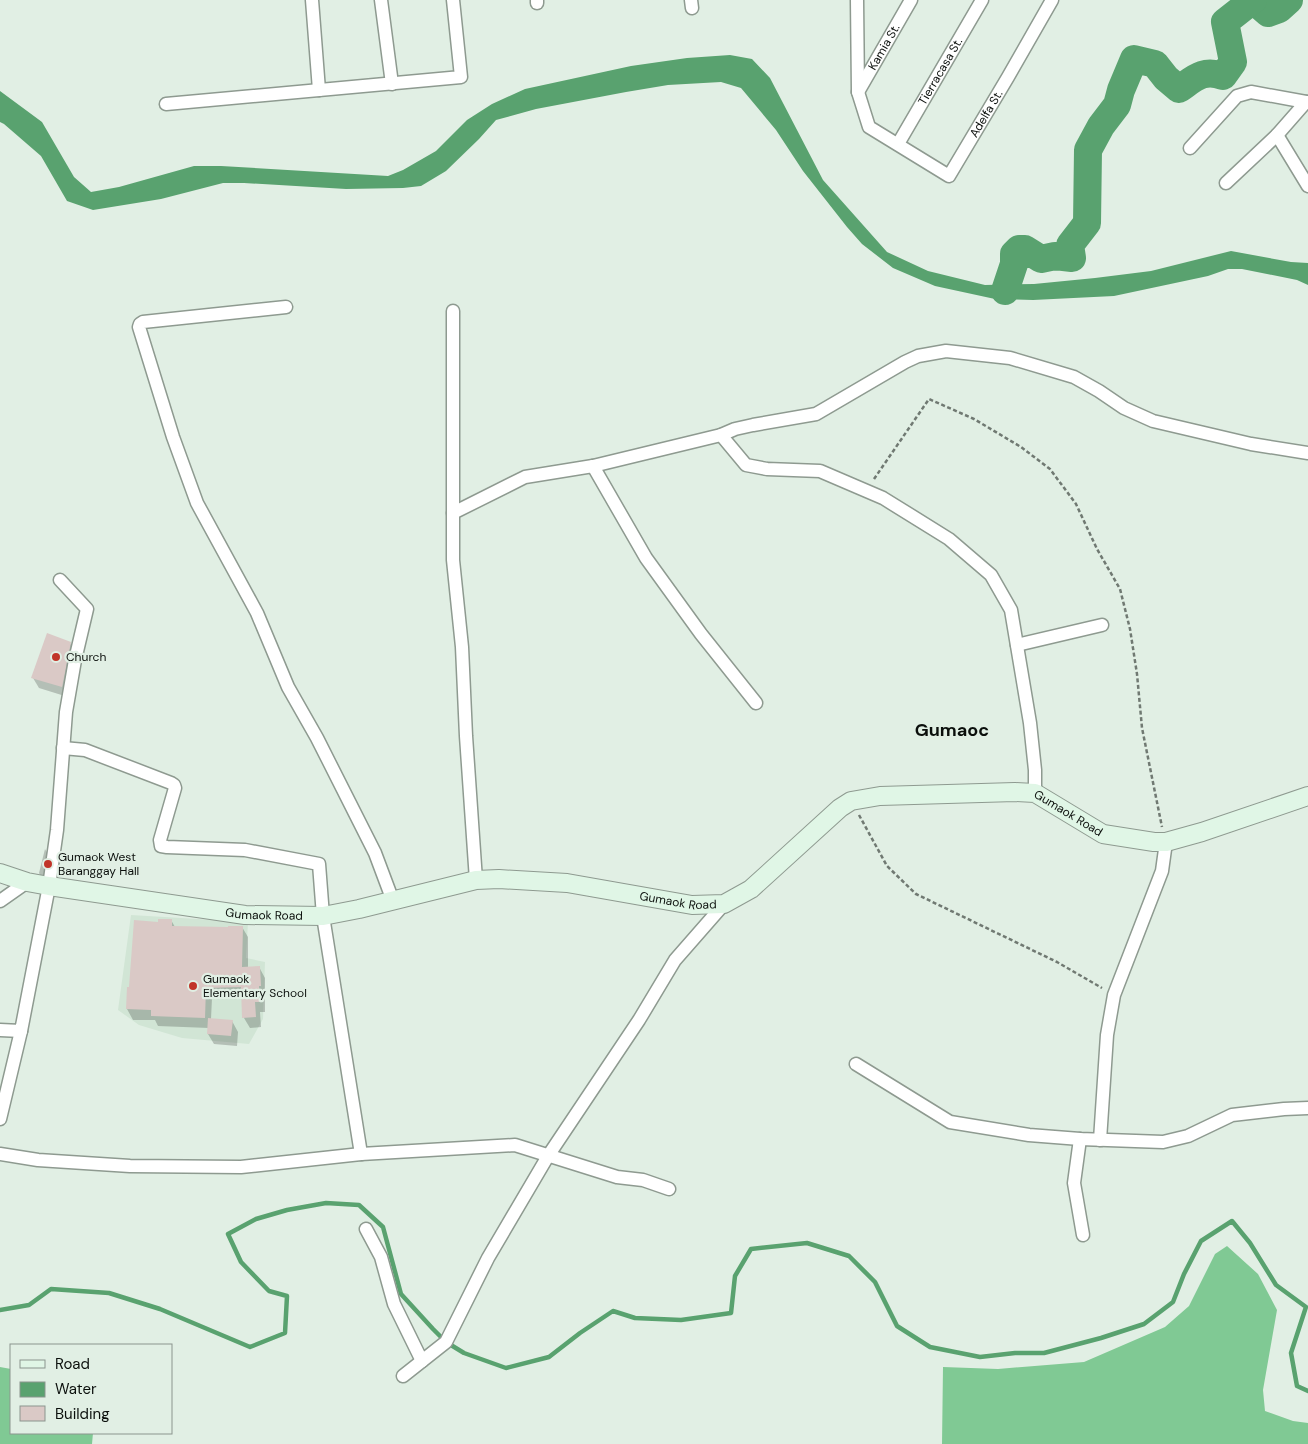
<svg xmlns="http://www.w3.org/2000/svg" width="1308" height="1444" viewBox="0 0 1308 1444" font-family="'DM Sans',sans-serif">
<rect width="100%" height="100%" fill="#e1efe4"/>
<polygon fill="#d1e5d5" points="131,915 248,922 246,958 265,962 263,1019 249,1044 182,1038 139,1025 118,1010"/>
<g fill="#80c994">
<polygon points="1227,1246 1258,1274 1277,1310 1263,1390 1265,1411 1293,1421 1308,1423 1308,1444 942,1444 943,1367 998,1369 1084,1362 1165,1327 1189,1306 1215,1254"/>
<polygon points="0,1367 11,1369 11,1433 93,1433 92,1444 0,1444"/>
</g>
<polygon fill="#59a26f" points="730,55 752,59 770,78 823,180 887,252 928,271 985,285 1034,284 1095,278 1151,271 1231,251 1291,262 1308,263 1308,285 1297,280 1242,269 1228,269 1208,276 1114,296 1033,300 995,299 935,286 893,268 862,244 847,227 803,171 776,130 741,88 721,82 668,85 626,92 536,109 496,120 479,139 446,171 421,186 403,188 346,189 244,183 223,183 161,199 93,210 67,201 41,156 4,124 0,122 0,91 42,122 74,177 91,192 119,187 194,166 221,166 388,176 403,170 436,151 467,120 492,104 525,89 631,66 687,58"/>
<g fill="#0003">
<polygon points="70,643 76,654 68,697 39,688 33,678"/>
<polygon points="45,849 49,856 46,880 43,880 39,873"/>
<polygon points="171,920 175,927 242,927 248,937 248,968 259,967 265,978 265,1012 260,1012 261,1027 250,1028 244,1018 243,997 212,998 211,1019 232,1021 238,1032 237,1046 214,1044 208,1034 209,1028 158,1026 155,1020 133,1020 127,1009 128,988 130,988 159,923"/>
</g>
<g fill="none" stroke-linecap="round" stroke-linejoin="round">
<polyline stroke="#59a26f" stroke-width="4.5" points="0,1310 29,1305 51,1289 109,1293 160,1309 250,1347 285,1333 287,1296 269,1291 241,1262 228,1234 256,1219 287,1210 326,1203 359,1205 383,1227 401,1294 433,1329 446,1342 464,1353 506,1368 549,1357 580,1333 613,1311 635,1318 681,1320 731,1313 735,1276 751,1249 807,1243 849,1256 875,1282 897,1326 930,1347 980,1357 1015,1353 1044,1353 1101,1338 1144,1324 1173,1302 1184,1274 1201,1241 1232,1221 1250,1243 1276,1285 1306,1307 1291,1353 1297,1386 1308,1391"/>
<g stroke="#59a26f" stroke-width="28">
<polyline points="1253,0 1268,13 1279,9 1289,0"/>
<path d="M1005,291L1014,264V254L1019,249H1025L1041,259L1055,256L1072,258L1070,245L1087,223L1088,150L1101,126L1117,105L1121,90L1134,59L1155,64L1166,78L1179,89C1195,78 1203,69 1223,76L1233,62L1225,22L1253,0"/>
</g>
</g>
<g fill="#dac9c6">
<polygon points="47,633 71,642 62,687 31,678"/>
<polygon points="158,919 172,919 172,926 228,927 228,926 243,926 242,967 260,966 261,986 259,986 259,1002 255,1002 256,1017 242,1018 241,987 206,988 205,1018 151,1016 151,1010 126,1009 127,987 129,987 134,920 158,922"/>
<polygon points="208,1018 233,1020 231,1036 207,1034"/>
</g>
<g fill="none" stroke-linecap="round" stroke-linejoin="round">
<g stroke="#8e9a90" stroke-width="15">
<g id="street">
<polyline points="312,0 319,90"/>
<polyline points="381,0 392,84"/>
<polyline points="537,0 537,3"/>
<polyline points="691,0 692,8"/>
<path id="s1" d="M857,0L858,92L869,127L949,176L1008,77L1052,0"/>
<path id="s2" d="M858,92L911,0"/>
<polyline points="166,104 461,77 453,0"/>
<polyline points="1277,135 1308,186"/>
<path id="s3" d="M898,144L982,0"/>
<polyline points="1190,148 1237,96 1251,92 1306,102"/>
<polyline points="1226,183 1277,135 1306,102 1308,102"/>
<polyline points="286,307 143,322 140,324 139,327 173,437 197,503 257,613 288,687 317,738 375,853 393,901"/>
<polyline points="721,435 735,429 753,425 816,414 905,362 918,356 946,351 1010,358 1074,377 1099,391 1124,408 1153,421 1251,444 1308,453"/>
<polyline points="593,466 646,558 701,634 756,703"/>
<polyline points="453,513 453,311"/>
<polyline points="1017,645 1102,625"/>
<polyline points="63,748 85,750 171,783 174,785 175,788 160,840 161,846 167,847 245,850 319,864 323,916 361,1154"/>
<polyline points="476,880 466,736 462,647 453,560 453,513 525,477 593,466 721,435 746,465 767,469 820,471 883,498 949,539 991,575 1011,610 1030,723 1035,770 1035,793"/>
<polyline points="0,901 27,882"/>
<polyline points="0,1030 21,1031 49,886 57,830 66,712 75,660 87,609 60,580"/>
<polyline points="856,1064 950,1122 1029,1135 1080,1139 1163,1142 1188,1136 1232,1115 1284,1109 1308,1108"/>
<polyline points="0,1119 21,1031"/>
<polyline points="1080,1139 1074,1183 1083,1235"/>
<polyline points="1100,1140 1107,1035 1114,995 1162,871 1166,842"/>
<polyline points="0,1154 38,1160 130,1166 241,1167 361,1154 515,1145 617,1177 643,1180 669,1189"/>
<polyline points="366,1229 381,1257 394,1304 422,1361"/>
<polyline points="403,1376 446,1342 488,1258 548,1156 639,1020 675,960 724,904"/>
</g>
</g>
<g stroke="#8e9a90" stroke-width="20">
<g id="secondary">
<path id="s4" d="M0,873L27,882L49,886L245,915L323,916L359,909L476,880L499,879L567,883L692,905L724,904L751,889L840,808L851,801L880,796L1015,792L1035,793L1103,834L1154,842H1166L1202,832L1308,796"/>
</g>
</g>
<g stroke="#707972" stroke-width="2.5" stroke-dasharray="4 2.5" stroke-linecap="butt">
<polyline points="874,479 929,399 974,419 1021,447 1050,469 1076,504 1097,549 1120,589 1130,629 1137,674 1142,728 1162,827"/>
<polyline points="859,815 887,866 916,894 1057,962 1102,988"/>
</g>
<use href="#street" stroke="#fff" stroke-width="12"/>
<use href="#secondary" stroke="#e0f6e6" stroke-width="18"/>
</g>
<g fill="#c13429" stroke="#e1efe4" stroke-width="2">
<circle cx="56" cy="657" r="5"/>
<circle cx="48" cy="864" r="5"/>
<circle cx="193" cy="986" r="5"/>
</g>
<g text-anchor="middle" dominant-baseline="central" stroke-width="4.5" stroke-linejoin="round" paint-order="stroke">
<g font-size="12" fill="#0b0f0c" stroke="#e1efe4">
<text stroke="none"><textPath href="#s2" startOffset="52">Kamia St.</textPath></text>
<text stroke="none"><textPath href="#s3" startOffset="84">Tierracasa St.</textPath></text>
<text stroke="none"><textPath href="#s1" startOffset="295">Adelfa St.</textPath></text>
<text stroke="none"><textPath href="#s4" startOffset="1122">Gumaok Road</textPath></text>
<text stroke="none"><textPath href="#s4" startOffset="688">Gumaok Road</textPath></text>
<text stroke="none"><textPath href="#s4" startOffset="268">Gumaok Road</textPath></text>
</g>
<g font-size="12" fill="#0b0f0c" stroke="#e1efe4" text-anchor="start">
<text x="66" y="657">Church</text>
<text x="58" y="857">Gumaok West<tspan x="58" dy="14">Baranggay Hall</tspan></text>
<text x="203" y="979">Gumaok<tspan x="203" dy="14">Elementary School</tspan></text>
</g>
<g font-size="18" font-weight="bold" fill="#0b0f0c" stroke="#e1efe4">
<text x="952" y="730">Gumaoc</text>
</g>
</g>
<rect x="10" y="1344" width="162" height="90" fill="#e1efe4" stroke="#8b958e"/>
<rect x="20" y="1360" width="25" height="8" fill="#e0f6e6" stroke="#8b958e"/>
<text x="55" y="1369" font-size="15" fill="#0b0f0c">Road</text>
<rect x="20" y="1382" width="25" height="15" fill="#59a26f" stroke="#8b958e"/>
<text x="55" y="1394" font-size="15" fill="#0b0f0c">Water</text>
<rect x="20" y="1406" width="25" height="15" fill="#dac9c6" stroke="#8b958e"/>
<text x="55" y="1419" font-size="15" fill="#0b0f0c">Building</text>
</svg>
